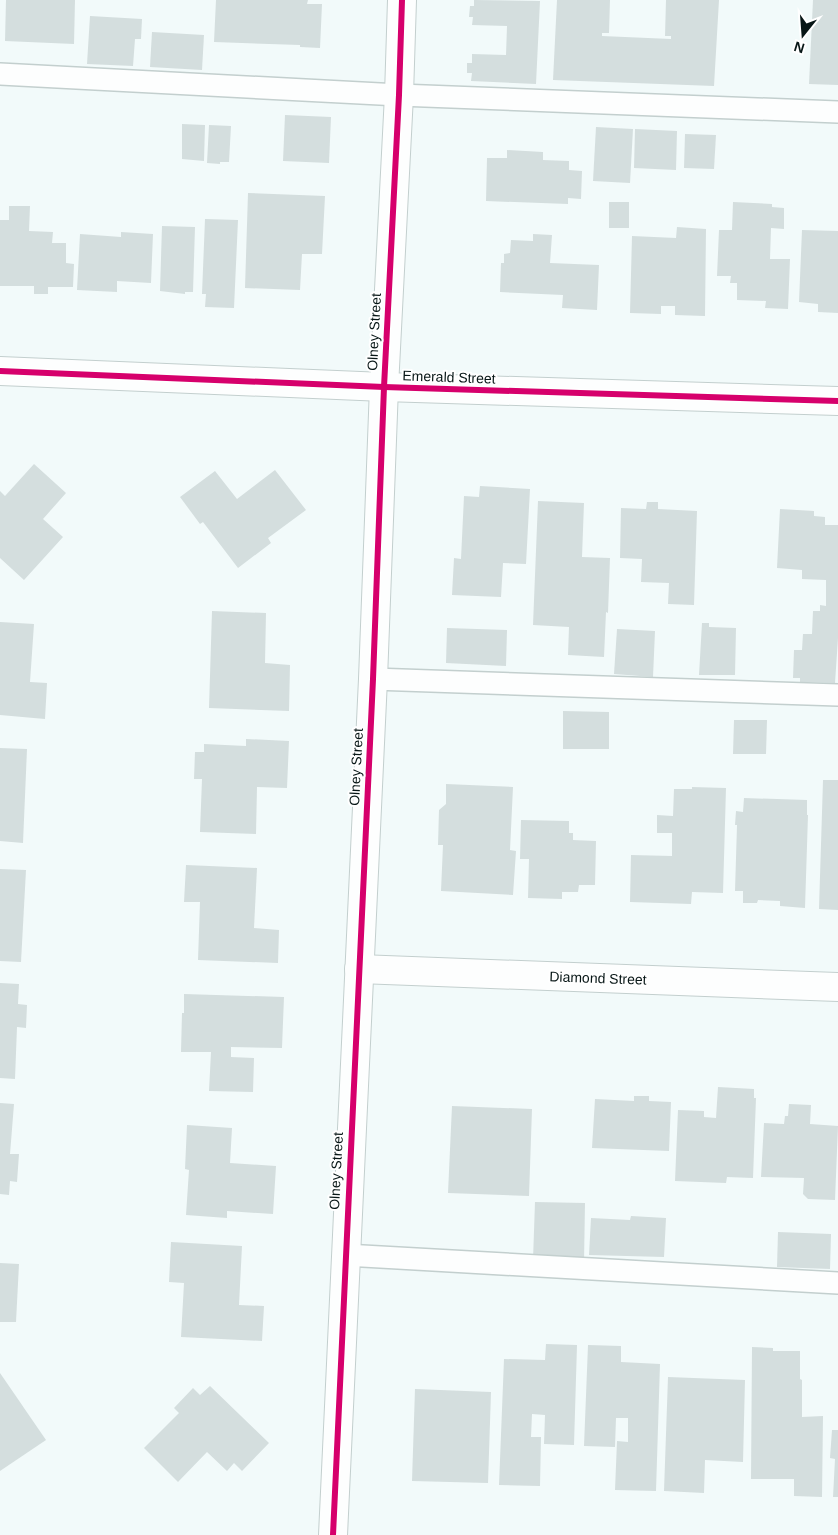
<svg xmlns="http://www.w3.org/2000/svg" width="838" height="1535" viewBox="0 0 838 1535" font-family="Arial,sans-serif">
<rect width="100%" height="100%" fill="#f2fafa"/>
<g fill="#d4dede">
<polygon points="6,0 75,0 74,44 5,41"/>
<polygon points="216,0 308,0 307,4 322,4 320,48 300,47 300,45 214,42"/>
<polygon points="474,0 540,1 536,84 471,81 472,73 467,73 467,63 472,63 472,54 506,55 507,26 472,25 473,17 469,17 470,6 474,6"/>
<polygon points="557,0 610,0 609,33 602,33 602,36 671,39 671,36 665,36 666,0 719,0 714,86 553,80"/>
<polygon points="813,0 838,0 838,85 809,84"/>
<polygon points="90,16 142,19 141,39 135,39 133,66 87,64"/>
<polygon points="152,32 204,35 202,70 150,67"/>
<polygon points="285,115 331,117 329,163 283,161"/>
<polygon points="182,124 205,125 204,161 182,159"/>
<polygon points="209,125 231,126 229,162 220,162 220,164 207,163"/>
<polygon points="596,127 633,129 630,183 593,181"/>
<polygon points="635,129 677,131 676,170 634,168"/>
<polygon points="685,134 716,135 714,169 684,168"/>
<polygon points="507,150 543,152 543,160 569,161 569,170 582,171 581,199 568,198 568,204 486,201 487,158 507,158"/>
<polygon points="248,193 325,196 322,254 302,254 300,290 245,288"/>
<rect x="609" y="202" width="20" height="26"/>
<polygon points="733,202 772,204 772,207 784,208 784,229 771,228 770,259 790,259 788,309 765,308 766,301 737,300 737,283 730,283 731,276 717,276 719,230 732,230"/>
<polygon points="9,206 30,206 29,231 53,232 52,243 66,243 66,263 74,264 73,287 48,287 48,294 34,294 34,286 0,286 0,220 9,220"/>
<polygon points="205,219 238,220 234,308 205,307 206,294 202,294"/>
<polygon points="162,226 195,227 193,292 185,292 185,294 160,291"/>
<polygon points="677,227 706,229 705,316 675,315 675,306 661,306 661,314 630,313 632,236 676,238"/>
<polygon points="802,230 838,231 838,313 818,312 818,304 799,302"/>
<polygon points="121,232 153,234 151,283 117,281 117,292 77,290 80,234 121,237"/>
<polygon points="533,234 552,235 550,263 599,265 597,310 562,308 563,295 500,292 501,263 504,263 504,254 510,253 511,240 533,241"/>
<polygon points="34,464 66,493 43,519 63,537 24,580 0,558 0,491 5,496"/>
<polygon points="275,470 306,510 268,538 271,543 238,568 203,522 200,524 180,497 215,471 237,499"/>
<polygon points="480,486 530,489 526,564 503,563 501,597 452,595 454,558 461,559 464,496 479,497"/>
<polygon points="538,501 584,503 582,557 610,558 608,613 606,612 604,657 568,655 569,627 533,625"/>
<polygon points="647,502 658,502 658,509 697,511 694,605 668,604 669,583 641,582 642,559 620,558 621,508 646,509"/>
<polygon points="780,509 814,511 814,516 825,517 825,525 838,525 838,638 835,683 800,682 800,678 793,678 794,650 802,650 803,634 812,634 813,611 820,611 820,605 826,606 826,580 802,579 802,570 777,568"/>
<polygon points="212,611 266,613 265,663 290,665 289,711 209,708"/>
<polygon points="0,622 34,624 30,682 47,683 45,719 0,715"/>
<polygon points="702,623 709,623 709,627 736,628 735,675 699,675"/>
<polygon points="447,628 507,630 506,666 446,663"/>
<polygon points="617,629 655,631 653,677 614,674"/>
<polygon points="563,711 609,712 609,749 563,749"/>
<polygon points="734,720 767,720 766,754 733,754"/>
<polygon points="246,739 289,741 287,788 257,787 256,834 200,832 202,779 194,779 195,752 204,752 204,744 246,746"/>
<polygon points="0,748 27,749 23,843 0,841"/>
<polygon points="823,780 838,780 838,910 819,909"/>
<polygon points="446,784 513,787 510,850 516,851 513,895 441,891 443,845 438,845 439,810 446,804"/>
<polygon points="692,787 726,788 723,893 692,892 691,904 630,902 631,855 672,856 672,833 657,833 657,815 673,816 674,789 692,789"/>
<polygon points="744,798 807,800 807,815 808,815 805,908 780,906 780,901 758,900 757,903 743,903 743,891 735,891 737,825 735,825 736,811 743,812"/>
<polygon points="521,820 569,821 569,833 573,833 573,840 596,841 595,885 579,885 578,892 562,892 562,899 528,898 529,859 520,859"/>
<polygon points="186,865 257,868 254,928 279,930 278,963 198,960 200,902 184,902"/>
<polygon points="0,869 26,870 21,962 0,961"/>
<polygon points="0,983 19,984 18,1004 27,1005 26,1028 17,1027 15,1079 0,1078"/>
<polygon points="184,994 284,997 282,1048 231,1047 231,1057 254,1058 253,1092 209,1091 211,1052 181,1052 182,1013 184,1013"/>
<polygon points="718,1087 754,1089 754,1098 756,1098 753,1178 727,1177 726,1183 675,1181 678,1110 704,1111 704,1117 716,1118"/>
<polygon points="634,1096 649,1096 649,1101 671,1102 669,1151 592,1148 595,1099 634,1101"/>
<polygon points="0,1103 14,1104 10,1154 19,1154 17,1182 10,1181 9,1195 0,1194"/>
<polygon points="789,1104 811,1105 810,1124 838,1126 835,1200 808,1199 803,1194 804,1178 761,1177 764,1123 784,1124 785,1116 788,1116"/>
<polygon points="452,1106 532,1109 529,1196 448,1193"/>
<polygon points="187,1125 232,1128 230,1163 276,1166 273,1214 227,1211 227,1218 186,1215 189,1170 185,1169"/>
<polygon points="535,1202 585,1203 584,1262 533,1260"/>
<polygon points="631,1216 666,1218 664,1257 589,1255 591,1218 630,1220"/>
<polygon points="778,1232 831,1234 830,1269 777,1267"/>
<polygon points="171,1242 242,1246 239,1305 264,1306 262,1341 181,1337 184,1283 169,1282"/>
<polygon points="0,1263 19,1264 16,1322 0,1322"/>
<polygon points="546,1344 577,1345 574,1445 544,1444 545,1415 532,1414 531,1437 541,1437 540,1486 499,1485 504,1359 545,1360"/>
<polygon points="588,1345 621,1346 621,1362 660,1364 656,1491 615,1490 617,1441 628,1442 628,1418 616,1418 615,1447 584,1446"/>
<polygon points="752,1347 773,1348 773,1351 800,1351 800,1379 802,1380 802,1417 823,1416 822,1497 794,1496 794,1479 751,1479"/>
<polygon points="0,1373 46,1440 0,1471"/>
<polygon points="668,1377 745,1380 743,1462 705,1460 704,1493 664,1491"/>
<polygon points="210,1386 269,1443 242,1471 234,1463 227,1471 207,1452 178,1482 144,1448 179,1413 174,1408 193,1388 200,1395"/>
<polygon points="415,1389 491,1392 488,1483 412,1481"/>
<polygon points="832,1430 838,1430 838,1497 833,1497 835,1459 830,1458"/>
</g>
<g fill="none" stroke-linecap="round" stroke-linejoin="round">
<g stroke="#c3cfce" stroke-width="24">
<g id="service">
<polyline points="0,74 399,95 838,112"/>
<polyline points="373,679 838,695"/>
<polyline points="345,1255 838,1283"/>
</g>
</g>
<g stroke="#c3cfce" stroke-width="30">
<g id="minor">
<polyline points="0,371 384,387 838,401"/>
<polyline points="359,969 838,987"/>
<polyline points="333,1535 373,679 384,387 399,95 402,0"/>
</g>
</g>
<use href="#service" stroke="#fdfefe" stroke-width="21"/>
<use href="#minor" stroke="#fdfefe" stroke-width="28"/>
<g stroke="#fff" stroke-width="9">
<g id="cycleway">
<polyline points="0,371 384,387 838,401"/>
<polyline points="333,1535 373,679 384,387 399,95 402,0"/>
</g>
</g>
<use href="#cycleway" stroke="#d6006c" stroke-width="6"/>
</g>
<g text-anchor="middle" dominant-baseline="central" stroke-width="4" stroke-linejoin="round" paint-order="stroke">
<g font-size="14" fill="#071616" stroke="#fff">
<text transform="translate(374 332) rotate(-87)">Olney Street</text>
<text transform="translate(449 377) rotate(2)">Emerald Street</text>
<text transform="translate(356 767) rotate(-87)">Olney Street</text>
<text transform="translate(598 978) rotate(2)">Diamond Street</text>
<text transform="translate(336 1171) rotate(-87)">Olney Street</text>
</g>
</g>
<g transform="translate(803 35) rotate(197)" stroke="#ffffff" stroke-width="4" paint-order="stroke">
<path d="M0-4L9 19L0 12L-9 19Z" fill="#071616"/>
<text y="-8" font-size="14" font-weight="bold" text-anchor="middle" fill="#071616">N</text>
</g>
</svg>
